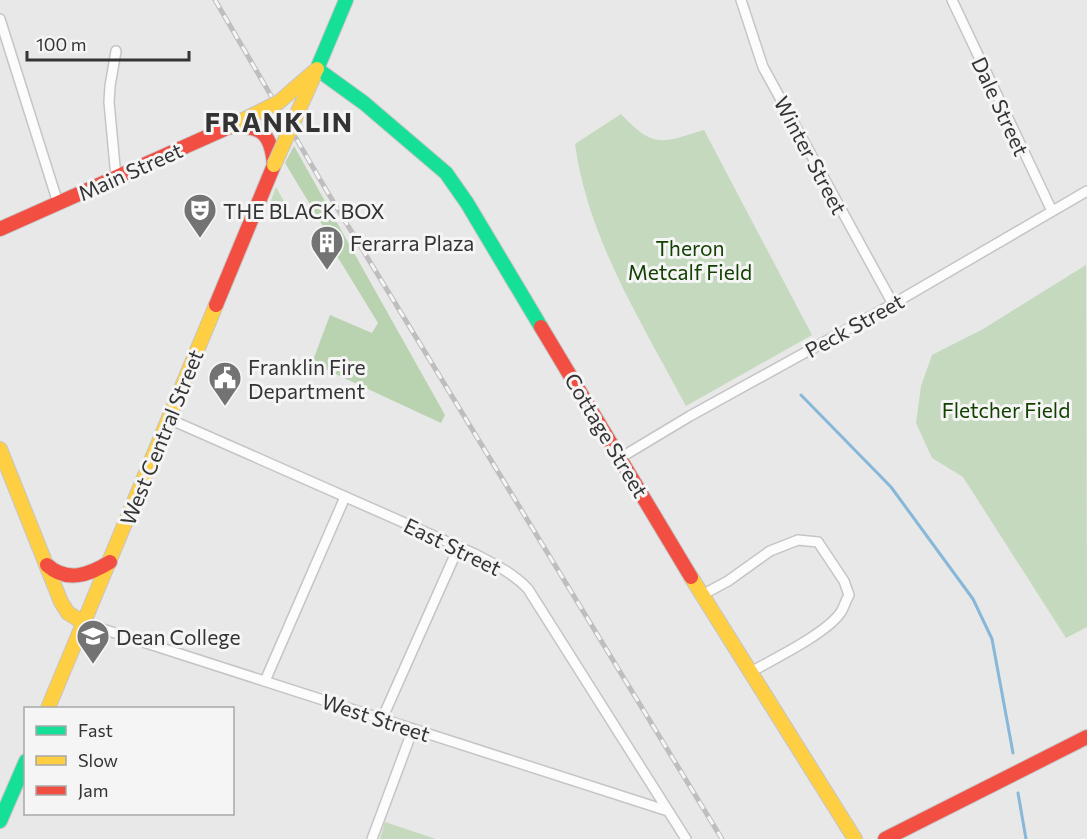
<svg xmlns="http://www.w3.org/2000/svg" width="1087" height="839" viewBox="0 0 1087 839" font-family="Commissioner,sans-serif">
<rect width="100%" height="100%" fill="#e8e8e8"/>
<g fill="#c4d9bd">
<path d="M621,114C654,149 661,143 704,130L812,335L686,406C642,323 588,239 575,144Z"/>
<polygon points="276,187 287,207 283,214 268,208"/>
<polygon points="1086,265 1087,627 1066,638 963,477 932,458 916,423 921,386 932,355 983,329"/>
<polygon points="385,822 436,839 380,839"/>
</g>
<polygon fill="#b9d3b1" points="294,146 445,415 441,423 312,363 330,315 372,333 378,323 326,238 326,231 285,163"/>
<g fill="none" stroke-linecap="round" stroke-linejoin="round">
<g stroke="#87b7d9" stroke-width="3">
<polyline points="801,395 891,487 973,599 992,639 1013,753"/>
<polyline points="1018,793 1026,839"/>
</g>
<g stroke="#c5c5c6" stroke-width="12">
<g id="street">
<polyline points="741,0 763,67 893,304"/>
<polyline points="952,0 1052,211"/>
<polyline points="0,19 58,203"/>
<polyline points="116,177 109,102 110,86 116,51"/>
<path d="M169,419L475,554C494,564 513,573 528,589L686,839"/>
<polyline points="620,458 690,416 893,304 1087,191"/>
<path d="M702,595L728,581L770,551L798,540L818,542L844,581L849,595C846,600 844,607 841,612C826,634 775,658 751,672"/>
<polyline points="84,623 668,811"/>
<polyline points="265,681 345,497"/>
<polyline points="382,719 459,546"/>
<polyline points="372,839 413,729"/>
</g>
</g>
<g stroke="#c5c5c6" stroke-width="16">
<g id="fast">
<polyline points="346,0 317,69 364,103 446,173 467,203 541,327"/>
<polyline points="0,821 26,761"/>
</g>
</g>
<g stroke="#c5c5c6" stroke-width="16">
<g id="slow">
<polyline points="0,449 61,602 68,613 84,623"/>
<polyline points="691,577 855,839"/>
<polyline points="48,708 216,305"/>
</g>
</g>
<g stroke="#c5c5c6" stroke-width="16">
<g id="jam">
<path d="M0,229L229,127C261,125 271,132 274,165L216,305"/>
<polyline points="541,327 691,577"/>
<path d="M47,565C67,583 89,575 110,562"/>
<polyline points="885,839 1087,737"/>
</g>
</g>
<use href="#street" stroke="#fcfcfc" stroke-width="9"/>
<use href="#fast" stroke="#16e098" stroke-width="14"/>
<use href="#slow" stroke="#ffcf43" stroke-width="14"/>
<use href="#jam" stroke="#f24e42" stroke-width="14"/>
<g stroke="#bebebe" stroke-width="5">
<polyline id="rail" points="215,0 328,193 722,839"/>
</g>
<use href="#rail" stroke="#f5f5f6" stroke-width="3" stroke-dasharray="9" stroke-linecap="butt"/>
<g stroke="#c5c5c6" stroke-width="16" stroke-linecap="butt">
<g id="slow-bridge">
<polyline points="229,127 279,102 317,69"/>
<polyline points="274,165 314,76"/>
</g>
</g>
<use href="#slow-bridge" stroke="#ffcf43" stroke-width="14"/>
</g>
<defs>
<g id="theatre-pin" transform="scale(1.725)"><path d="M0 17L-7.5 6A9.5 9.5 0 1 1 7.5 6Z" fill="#737374" stroke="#f5f5f6"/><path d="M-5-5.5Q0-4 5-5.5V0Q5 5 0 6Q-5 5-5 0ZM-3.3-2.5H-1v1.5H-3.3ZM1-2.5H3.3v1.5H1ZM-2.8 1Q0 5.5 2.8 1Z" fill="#fff"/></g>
<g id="building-pin" transform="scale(1.725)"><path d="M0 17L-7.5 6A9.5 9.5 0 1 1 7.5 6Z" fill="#737374" stroke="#f5f5f6"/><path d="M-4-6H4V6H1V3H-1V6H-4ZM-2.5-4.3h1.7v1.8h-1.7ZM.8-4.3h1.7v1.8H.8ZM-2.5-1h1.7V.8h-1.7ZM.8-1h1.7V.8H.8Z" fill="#fff"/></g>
<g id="civic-pin" transform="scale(1.725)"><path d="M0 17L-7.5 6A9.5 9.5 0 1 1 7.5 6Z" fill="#737374" stroke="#f5f5f6"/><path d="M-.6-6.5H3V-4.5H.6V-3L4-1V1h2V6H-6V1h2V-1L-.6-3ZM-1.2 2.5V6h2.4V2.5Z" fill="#fff"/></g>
<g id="university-pin" transform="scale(1.725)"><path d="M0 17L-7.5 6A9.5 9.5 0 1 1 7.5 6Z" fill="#737374" stroke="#f5f5f6"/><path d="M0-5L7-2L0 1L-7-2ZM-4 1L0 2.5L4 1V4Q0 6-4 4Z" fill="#fff"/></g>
</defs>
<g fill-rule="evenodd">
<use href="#theatre-pin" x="200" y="210"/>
<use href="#building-pin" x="327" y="242"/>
<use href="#civic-pin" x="225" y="378"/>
<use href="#university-pin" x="93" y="636"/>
</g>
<g text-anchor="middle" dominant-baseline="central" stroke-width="6" stroke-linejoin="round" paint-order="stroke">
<g font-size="21" fill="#343435" stroke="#f5f5f6">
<text transform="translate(1001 106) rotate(65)">Dale Street</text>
<text transform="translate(811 155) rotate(62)">Winter Street</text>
<text transform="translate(130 171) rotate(-24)">Main Street</text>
<text transform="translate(854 325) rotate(-29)">Peck Street</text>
<text transform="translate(607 435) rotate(59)">Cottage Street</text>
<text transform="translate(161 437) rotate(-68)">West Central Street</text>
<text transform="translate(453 546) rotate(26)">East Street</text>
<text transform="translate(376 717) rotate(18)">West Street</text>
</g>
<g font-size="21" fill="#343435" stroke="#f5f5f6" text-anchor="start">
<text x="223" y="210">THE BLACK BOX</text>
<text x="350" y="242">Ferarra Plaza</text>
<text x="248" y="366">Franklin Fire<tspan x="248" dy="24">Department</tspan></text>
<text x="116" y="636">Dean College</text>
</g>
<g font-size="21" fill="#134000" stroke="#f5f5f6">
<text x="690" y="247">Theron<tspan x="690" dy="24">Metcalf Field</tspan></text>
<text x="1006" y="409">Fletcher Field</text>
</g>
<g font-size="27" font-weight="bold" letter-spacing="1.5" fill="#333334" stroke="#f5f5f6">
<text x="279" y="121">FRANKLIN</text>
</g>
</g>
<rect x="24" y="707" width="210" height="108" fill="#f5f5f6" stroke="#a8a8a9" stroke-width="1.5"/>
<rect x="36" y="726" width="30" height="9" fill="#16e098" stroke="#a8a8a9" stroke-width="1.5"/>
<text x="78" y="737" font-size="18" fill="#343435">Fast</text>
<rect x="36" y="756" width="30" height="9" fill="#ffcf43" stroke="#a8a8a9" stroke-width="1.5"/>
<text x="78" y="767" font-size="18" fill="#343435">Slow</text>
<rect x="36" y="786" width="30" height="9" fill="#f24e42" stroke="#a8a8a9" stroke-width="1.5"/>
<text x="78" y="797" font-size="18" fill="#343435">Jam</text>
<path d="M27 51v9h162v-9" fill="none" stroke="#343435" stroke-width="3"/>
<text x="36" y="51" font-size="18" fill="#343435" stroke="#f5f5f6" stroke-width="4.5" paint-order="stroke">100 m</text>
</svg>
